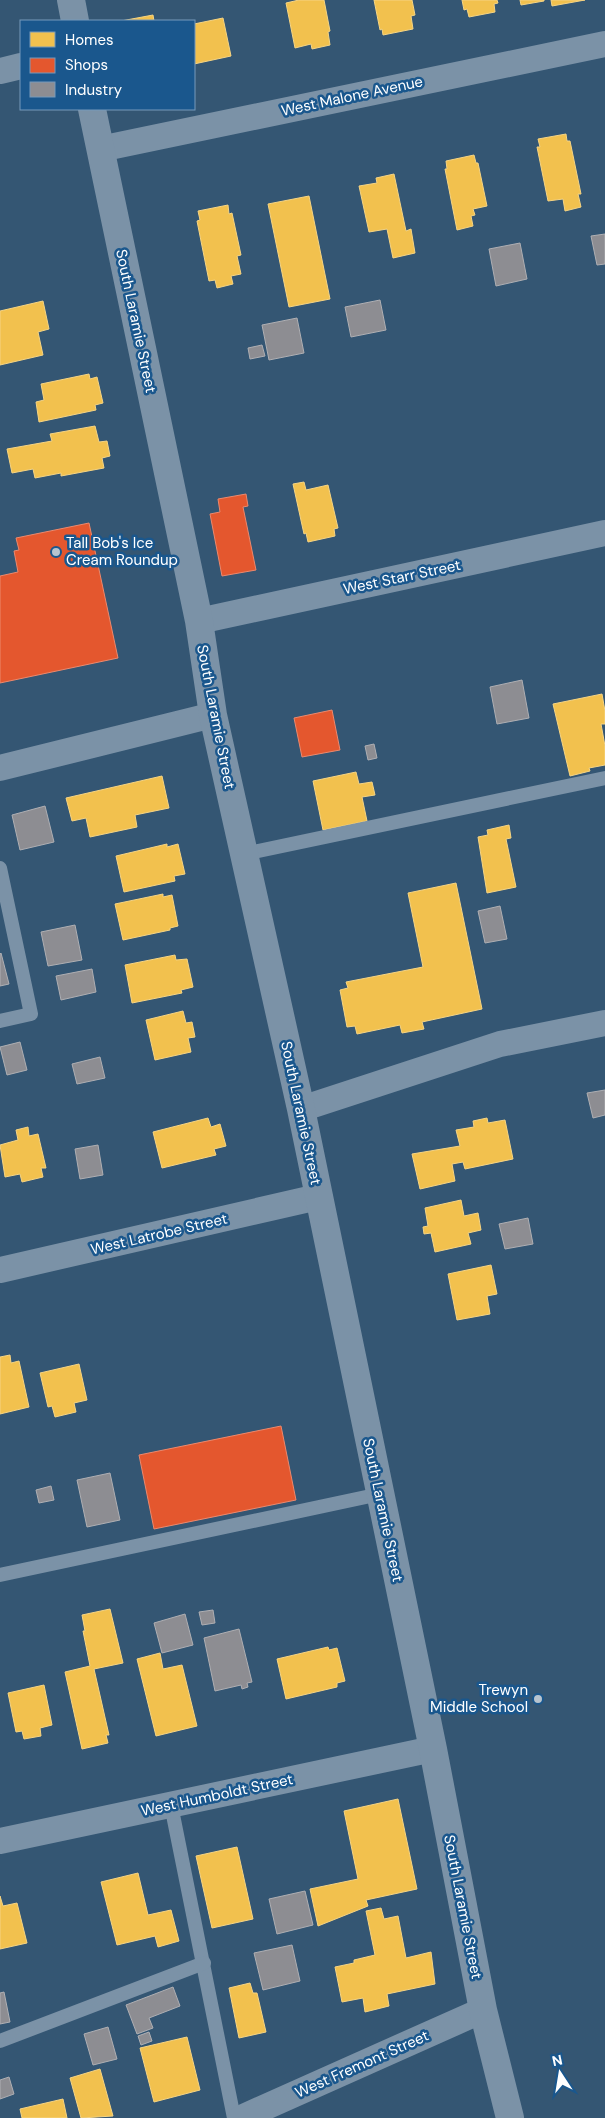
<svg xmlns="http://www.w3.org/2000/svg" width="605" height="2118" viewBox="0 0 605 2118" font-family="'DM Sans',sans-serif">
<rect width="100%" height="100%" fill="#345673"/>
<g fill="#f2c14e" stroke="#f6d483">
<polygon points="299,0 324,0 330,31 328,32 330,45 312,49 311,44 295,48 286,3"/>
<polygon points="374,0 412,0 415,15 411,16 413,29 383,35 382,29 380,30"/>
<polygon points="462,0 497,0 498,3 494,4 495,12 469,17 467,9 464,10"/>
<polygon points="520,0 544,0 544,1 521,5"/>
<polygon points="551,0 585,0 552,6"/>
<polygon points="153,15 154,21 121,21"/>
<polygon points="223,18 231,56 194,64 194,24"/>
<polygon points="566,134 567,141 570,141 581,194 578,194 581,207 565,211 563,199 548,201 537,147 540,147 538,139"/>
<polygon points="474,155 476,163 478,163 487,206 473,209 475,215 471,216 473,226 457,230 445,169 447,169 446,161"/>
<polygon points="394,174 406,231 411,229 415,253 393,258 387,229 369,232 359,186 377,183 376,178"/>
<polygon points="309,196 330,299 289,307 268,204"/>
<polygon points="228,205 229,214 232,213 241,255 237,256 241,274 231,276 233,284 217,288 215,280 209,281 197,221 200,220 198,211"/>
<polygon points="43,301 49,329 38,332 43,355 0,365 0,311"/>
<polygon points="89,374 90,379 97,377 103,403 95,405 96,410 39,422 36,402 44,400 41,384"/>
<polygon points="95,426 99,442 107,441 110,456 102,458 104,468 61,476 61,473 35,478 33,469 12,473 7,449 52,441 50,434"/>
<polygon points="304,482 306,490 328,485 338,528 334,529 335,536 308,542 306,533 304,534 293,484"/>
<polygon points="602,694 605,711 605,724 601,724 605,746 605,765 589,768 590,771 570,776 553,704"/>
<polygon points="356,772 359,784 372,782 375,795 362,797 367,821 323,830 313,781"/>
<polygon points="162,776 169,808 135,815 137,827 90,837 86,818 72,821 66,798"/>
<polygon points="509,825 511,838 506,839 516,887 487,893 478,837 488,835 487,830"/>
<polygon points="167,844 167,847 178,844 185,874 174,876 175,881 124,892 116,856"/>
<polygon points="456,883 482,1009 422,1022 424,1029 402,1033 400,1025 357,1034 355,1026 347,1027 340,990 348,988 346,982 423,967 408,893"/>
<polygon points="163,894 163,897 172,895 178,926 170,928 170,930 123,940 115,904"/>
<polygon points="175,955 176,960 187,959 193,987 181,990 182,993 132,1003 125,965"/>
<polygon points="183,1011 186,1023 192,1022 195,1037 188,1038 191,1052 155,1060 146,1020"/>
<polygon points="208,1118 211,1127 220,1124 226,1146 214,1149 216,1155 162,1168 153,1132"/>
<polygon points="487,1118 488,1123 505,1120 513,1159 465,1169 463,1162 452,1164 455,1181 420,1189 412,1154 460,1146 456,1130 474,1127 473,1121"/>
<polygon points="28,1127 29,1136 38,1134 46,1168 41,1168 43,1177 22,1182 20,1174 5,1177 0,1145 18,1140 16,1130"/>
<polygon points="461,1200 464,1216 478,1213 481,1230 468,1233 471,1244 435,1252 431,1233 424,1234 423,1227 428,1226 425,1208"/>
<polygon points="491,1265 497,1294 487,1296 490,1314 457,1320 448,1274"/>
<polygon points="10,1355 11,1363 19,1361 29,1407 0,1414 0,1357"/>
<polygon points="79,1364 87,1400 74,1403 76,1412 55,1417 52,1406 48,1407 40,1373"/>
<polygon points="110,1609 123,1663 94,1669 109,1735 106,1735 108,1743 82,1749 65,1672 90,1666 83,1631 85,1631 82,1615"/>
<polygon points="328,1647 329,1650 337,1648 345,1681 337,1683 337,1687 286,1699 277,1659"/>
<polygon points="160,1653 163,1669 182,1665 197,1726 156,1736 137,1659"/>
<polygon points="44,1685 52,1725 40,1728 41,1736 24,1739 22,1731 16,1732 8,1693"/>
<polygon points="398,1799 417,1889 366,1900 368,1906 318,1926 310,1889 358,1879 344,1811"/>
<polygon points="237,1847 253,1919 212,1928 196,1856"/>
<polygon points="138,1873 148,1915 171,1910 179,1941 158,1947 155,1936 117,1945 101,1882"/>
<polygon points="0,1896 3,1906 17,1903 27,1943 0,1949"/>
<polygon points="381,1908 384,1919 398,1916 406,1958 431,1952 435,1984 387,1994 389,2006 365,2012 363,1998 342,2002 335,1967 354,1963 354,1960 375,1955 366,1911"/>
<polygon points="250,1983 253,1993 257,1993 266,2032 239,2038 229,1988"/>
<polygon points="187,2037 200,2090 154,2102 140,2048"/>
<polygon points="100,2069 113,2116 81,2118 70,2078"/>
<polygon points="63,2099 67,2118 22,2118 20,2109"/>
</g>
<g fill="#e4572e" stroke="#ec896d">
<polygon points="246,494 248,506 243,507 256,570 222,576 210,514 220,512 218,499"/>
<polygon points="89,523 118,658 0,683 0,576 18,572 14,551 19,550 16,538"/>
<polygon points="332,710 340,750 302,757 294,718"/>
<polygon points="281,1426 296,1500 154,1529 139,1455"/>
</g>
<g fill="#8d8d92" stroke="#afafb3">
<polygon points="605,234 605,264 597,265 591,236"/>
<polygon points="520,243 527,279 496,286 489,249"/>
<polygon points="380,300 386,330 351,337 345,307"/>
<polygon points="297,318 304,353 269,360 262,325"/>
<polygon points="262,345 265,356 250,359 248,348"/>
<polygon points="522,680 529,718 497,724 490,687"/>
<polygon points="374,744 377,758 368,760 365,746"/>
<polygon points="45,806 54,842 20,850 12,815"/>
<polygon points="500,906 507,939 485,943 478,911"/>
<polygon points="75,925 82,960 48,966 41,932"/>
<polygon points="1,953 9,984 0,986 0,954"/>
<polygon points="92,969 96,992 61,1000 56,976"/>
<polygon points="20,1042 27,1070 7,1075 0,1047"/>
<polygon points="100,1057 105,1078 77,1084 72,1064"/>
<polygon points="605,1090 605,1115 593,1118 587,1093"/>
<polygon points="98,1145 103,1175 80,1179 75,1149"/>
<polygon points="528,1218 533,1244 505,1249 499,1224"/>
<polygon points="110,1473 120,1520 87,1527 77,1480"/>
<polygon points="51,1486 54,1500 39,1503 36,1490"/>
<polygon points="213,1610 215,1623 202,1625 199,1612"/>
<polygon points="185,1614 193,1645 162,1653 154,1623"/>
<polygon points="239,1629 252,1682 247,1683 248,1687 242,1689 241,1685 215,1691 204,1638"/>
<polygon points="305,1891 313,1925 277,1934 269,1899"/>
<polygon points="292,1945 300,1981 263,1990 254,1953"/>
<polygon points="173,1987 180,2006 149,2018 153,2028 137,2034 126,2005"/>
<polygon points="4,1992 10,2022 0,2024 0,1993"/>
<polygon points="108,2027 117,2059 93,2065 84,2034"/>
<polygon points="149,2032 152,2041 141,2045 138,2036"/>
<polygon points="9,2077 14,2094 0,2099 0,2080"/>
</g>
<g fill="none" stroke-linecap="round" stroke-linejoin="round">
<g stroke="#7b92a7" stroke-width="14">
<polyline points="244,854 605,778"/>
<polyline points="0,868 31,1014 0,1021"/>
<polyline points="0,1575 380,1494"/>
<polyline points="171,1805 234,2118"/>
<polyline points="0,2041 204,1963"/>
</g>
<g stroke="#7b92a7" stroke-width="26">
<polyline points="0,71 21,66"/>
<polyline points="100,149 605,44"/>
<polyline points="199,621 605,533"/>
<polyline points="0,768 213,715"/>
<polyline points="301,1109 500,1044 605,1023"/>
<polyline points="0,1270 318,1197"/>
<polyline points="0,1841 433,1749"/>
<polyline points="241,2118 483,2010"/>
</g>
<g stroke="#7b92a7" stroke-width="28">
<polyline points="71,0 75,21"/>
<polyline points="92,109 199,621 213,715 301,1109 433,1749 483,2010 510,2118"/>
</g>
</g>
<g fill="#b8c4ce" stroke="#1a578d" stroke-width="2">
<circle cx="56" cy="552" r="5"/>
<circle cx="538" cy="1699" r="5"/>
</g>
<g text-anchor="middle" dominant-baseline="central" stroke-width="5" stroke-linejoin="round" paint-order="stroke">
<g font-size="15" fill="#fff" stroke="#1a578d">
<text transform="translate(352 96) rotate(-12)">West Malone Avenue</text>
<text transform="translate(136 321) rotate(78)">South Laramie Street</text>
<text transform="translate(402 577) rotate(-12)">West Starr Street</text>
<text transform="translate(216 717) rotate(79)">South Laramie Street</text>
<text transform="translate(301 1113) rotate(78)">South Laramie Street</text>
<text transform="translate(159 1234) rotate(-13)">West Latrobe Street</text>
<text transform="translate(383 1510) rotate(78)">South Laramie Street</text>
<text transform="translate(217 1795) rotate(-12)">West Humboldt Street</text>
<text transform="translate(463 1907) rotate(79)">South Laramie Street</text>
<text transform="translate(362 2064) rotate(-24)">West Fremont Street</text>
</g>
<g font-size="15" fill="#fff" stroke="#1a578d" text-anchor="start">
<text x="66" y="543">Tall Bob's Ice<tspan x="66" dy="17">Cream Roundup</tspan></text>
<text x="528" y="1690" text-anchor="end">Trewyn<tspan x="528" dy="17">Middle School</tspan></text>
</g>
</g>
<rect x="20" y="20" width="175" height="90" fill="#1a578d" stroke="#769abb"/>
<rect x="30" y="32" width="25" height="15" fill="#f2c14e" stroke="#769abb"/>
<text x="65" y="45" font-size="15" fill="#ffffff">Homes</text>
<rect x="30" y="58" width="25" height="15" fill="#e4572e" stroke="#769abb"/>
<text x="65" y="70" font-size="15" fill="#ffffff">Shops</text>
<rect x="30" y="82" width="25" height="15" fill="#8d8d92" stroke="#769abb"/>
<text x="65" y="95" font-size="15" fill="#ffffff">Industry</text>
<g transform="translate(560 2073) rotate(348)" stroke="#1a578d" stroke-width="4" paint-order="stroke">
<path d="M0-4L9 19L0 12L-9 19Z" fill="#ffffff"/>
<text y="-8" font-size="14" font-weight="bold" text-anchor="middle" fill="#ffffff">N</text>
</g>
</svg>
